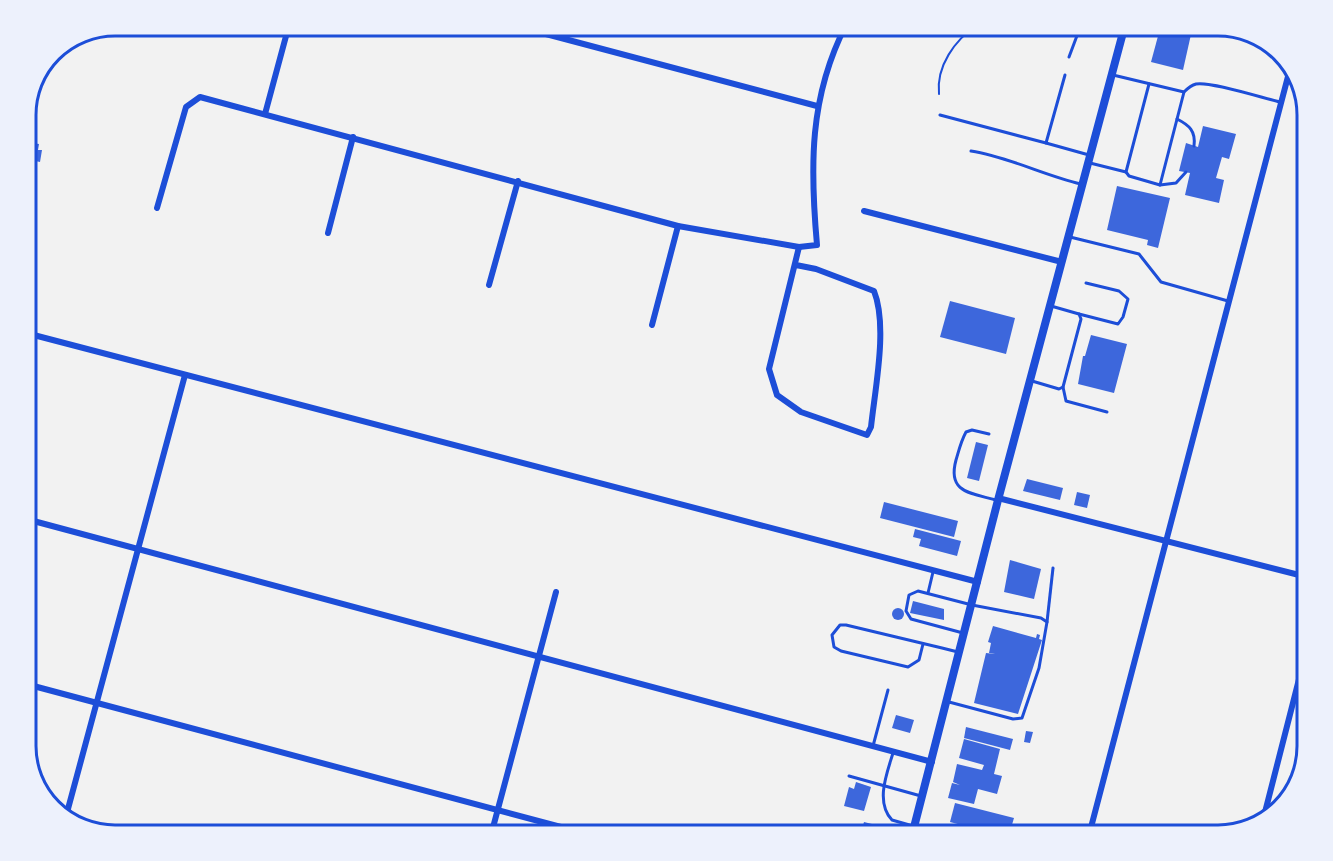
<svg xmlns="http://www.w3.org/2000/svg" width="1333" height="861" viewBox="0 0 1333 861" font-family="Rubik,sans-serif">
<rect width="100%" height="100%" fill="#f2f2f2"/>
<g fill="#3d67dc">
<polygon points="1161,25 1185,25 1192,30 1183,70 1151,62"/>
<polygon points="1195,25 1218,25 1219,26 1213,37"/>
<polygon points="1203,126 1236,134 1229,159 1222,157 1216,178 1224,180 1219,203 1185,195 1190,173 1179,171 1186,143 1198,147"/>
<polygon points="26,142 39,144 38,150 42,150 40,162 26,159"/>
<polygon points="1117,186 1170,198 1158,248 1147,245 1148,240 1107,230"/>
<polygon points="950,301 1015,318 1006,354 940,337"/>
<polygon points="1091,335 1127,344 1114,393 1078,384 1083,356 1085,356"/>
<polygon points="976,442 988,445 979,481 967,478"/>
<polygon points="1027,479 1063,488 1060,500 1023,491"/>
<polygon points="1077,492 1090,495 1087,508 1074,505"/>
<polygon points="884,502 958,521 954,537 880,518"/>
<polygon points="915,529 961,541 957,556 919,546 921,539 913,537"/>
<polygon points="1010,560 1041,569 1034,599 1004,592"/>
<polygon points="913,601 944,609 944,620 910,613"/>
<circle cx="898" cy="614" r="6"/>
<polygon points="993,626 1036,638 1037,634 1040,635 1039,639 1042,640 1018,714 974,703 986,653 995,654 989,653 991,643 988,642"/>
<polygon points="896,715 914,720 910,733 892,728"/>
<polygon points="966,727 1013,739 1010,750 964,738"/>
<polygon points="1026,731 1033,732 1030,743 1024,742"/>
<polygon points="964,739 1000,749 994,774 1002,776 997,794 978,789 974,804 948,798 952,783 960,785 953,782 957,764 982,770 984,765 959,758"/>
<polygon points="856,782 871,787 864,811 844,806 849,787 854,789"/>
<polygon points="955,803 1014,818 1011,828 1000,835 950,822"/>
<polygon points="864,822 876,825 875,834 860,835"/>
<polygon points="832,826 842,829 840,835 829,833"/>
</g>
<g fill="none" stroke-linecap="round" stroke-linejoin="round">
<path stroke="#1d4ed8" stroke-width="2" d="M939,94C936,66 955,40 977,25"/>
<g stroke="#1d4ed8" stroke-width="3">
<polyline points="1069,57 1081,25"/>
<polyline points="1065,75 1046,143 1089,155"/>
<polyline points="1113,75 1184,92"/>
<path d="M1149,84L1126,172L1129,176L1160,185L1184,92C1187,89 1192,85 1196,84C1210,81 1263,98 1280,102"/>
<polyline points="940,115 1046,143"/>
<path d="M1177,119C1189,125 1196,131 1194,146"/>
<path d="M971,151C1009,157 1043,175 1081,184"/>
<polyline points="1090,163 1126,172"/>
<polyline points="1160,185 1176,183 1186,172"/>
<polyline points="1070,237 1139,254 1161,282 1228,301"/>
<polyline points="1079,314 1118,324 1123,317 1128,299 1119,291 1086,283"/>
<polyline points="1032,381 1059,389 1063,387 1081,319 1079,314 1051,306"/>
<polyline points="1063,387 1066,401 1107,412"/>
<path d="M989,434L972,430L966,432C961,441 959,450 956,460C947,493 971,493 996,500"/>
<polyline points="928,593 933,572"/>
<polyline points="1047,622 1053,568"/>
<polyline points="923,644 919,660 908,667 841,651 834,647 832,635 840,625 846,625 942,648 958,652"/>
<polyline points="949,702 1013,719 1022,718 1039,668 1047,622 1041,618 972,605 918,591 909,595 906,611 911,619 963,633"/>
<polyline points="873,746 888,690"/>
<path d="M893,753C887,773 875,802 892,820L913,826"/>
<polyline points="849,776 921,796"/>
</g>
<g stroke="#1d4ed8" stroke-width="6">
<polyline points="512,25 817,106"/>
<polyline points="265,114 289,25"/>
<path d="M157,208L186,107L200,97L678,226L799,247L817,245C810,167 809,97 846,25"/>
<polyline points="864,211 1062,262"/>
<polyline points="328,233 353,137"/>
<path d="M796,265L816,269L874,291C888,326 875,389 871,427L867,435L801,412L777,395L769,369L799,247"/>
<polyline points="489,285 518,181"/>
<polyline points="652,325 678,226"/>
<polyline points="26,333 978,582"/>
<polyline points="998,498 1307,577"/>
<polyline points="26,519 932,762"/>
<polyline points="26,684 591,835"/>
<polyline points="65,820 185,375"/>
<polyline points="1262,824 1307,648"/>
<polyline points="915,827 948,835"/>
<polyline points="491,835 556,592"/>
<polyline points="1089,835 1291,65"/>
</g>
<polyline stroke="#1d4ed8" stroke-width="8" points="912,835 998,500 1125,25"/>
</g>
<path d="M0 0H1333V861H0ZM115 36H1218A79 79 0 0 1 1297 115V746A79 79 0 0 1 1218 825H115A79 79 0 0 1 36 746V115A79 79 0 0 1 115 36Z" fill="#edf1fc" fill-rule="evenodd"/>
<path fill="none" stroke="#1d4ed8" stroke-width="3" d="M115 36H1218A79 79 0 0 1 1297 115V746A79 79 0 0 1 1218 825H115A79 79 0 0 1 36 746V115A79 79 0 0 1 115 36Z"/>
</svg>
